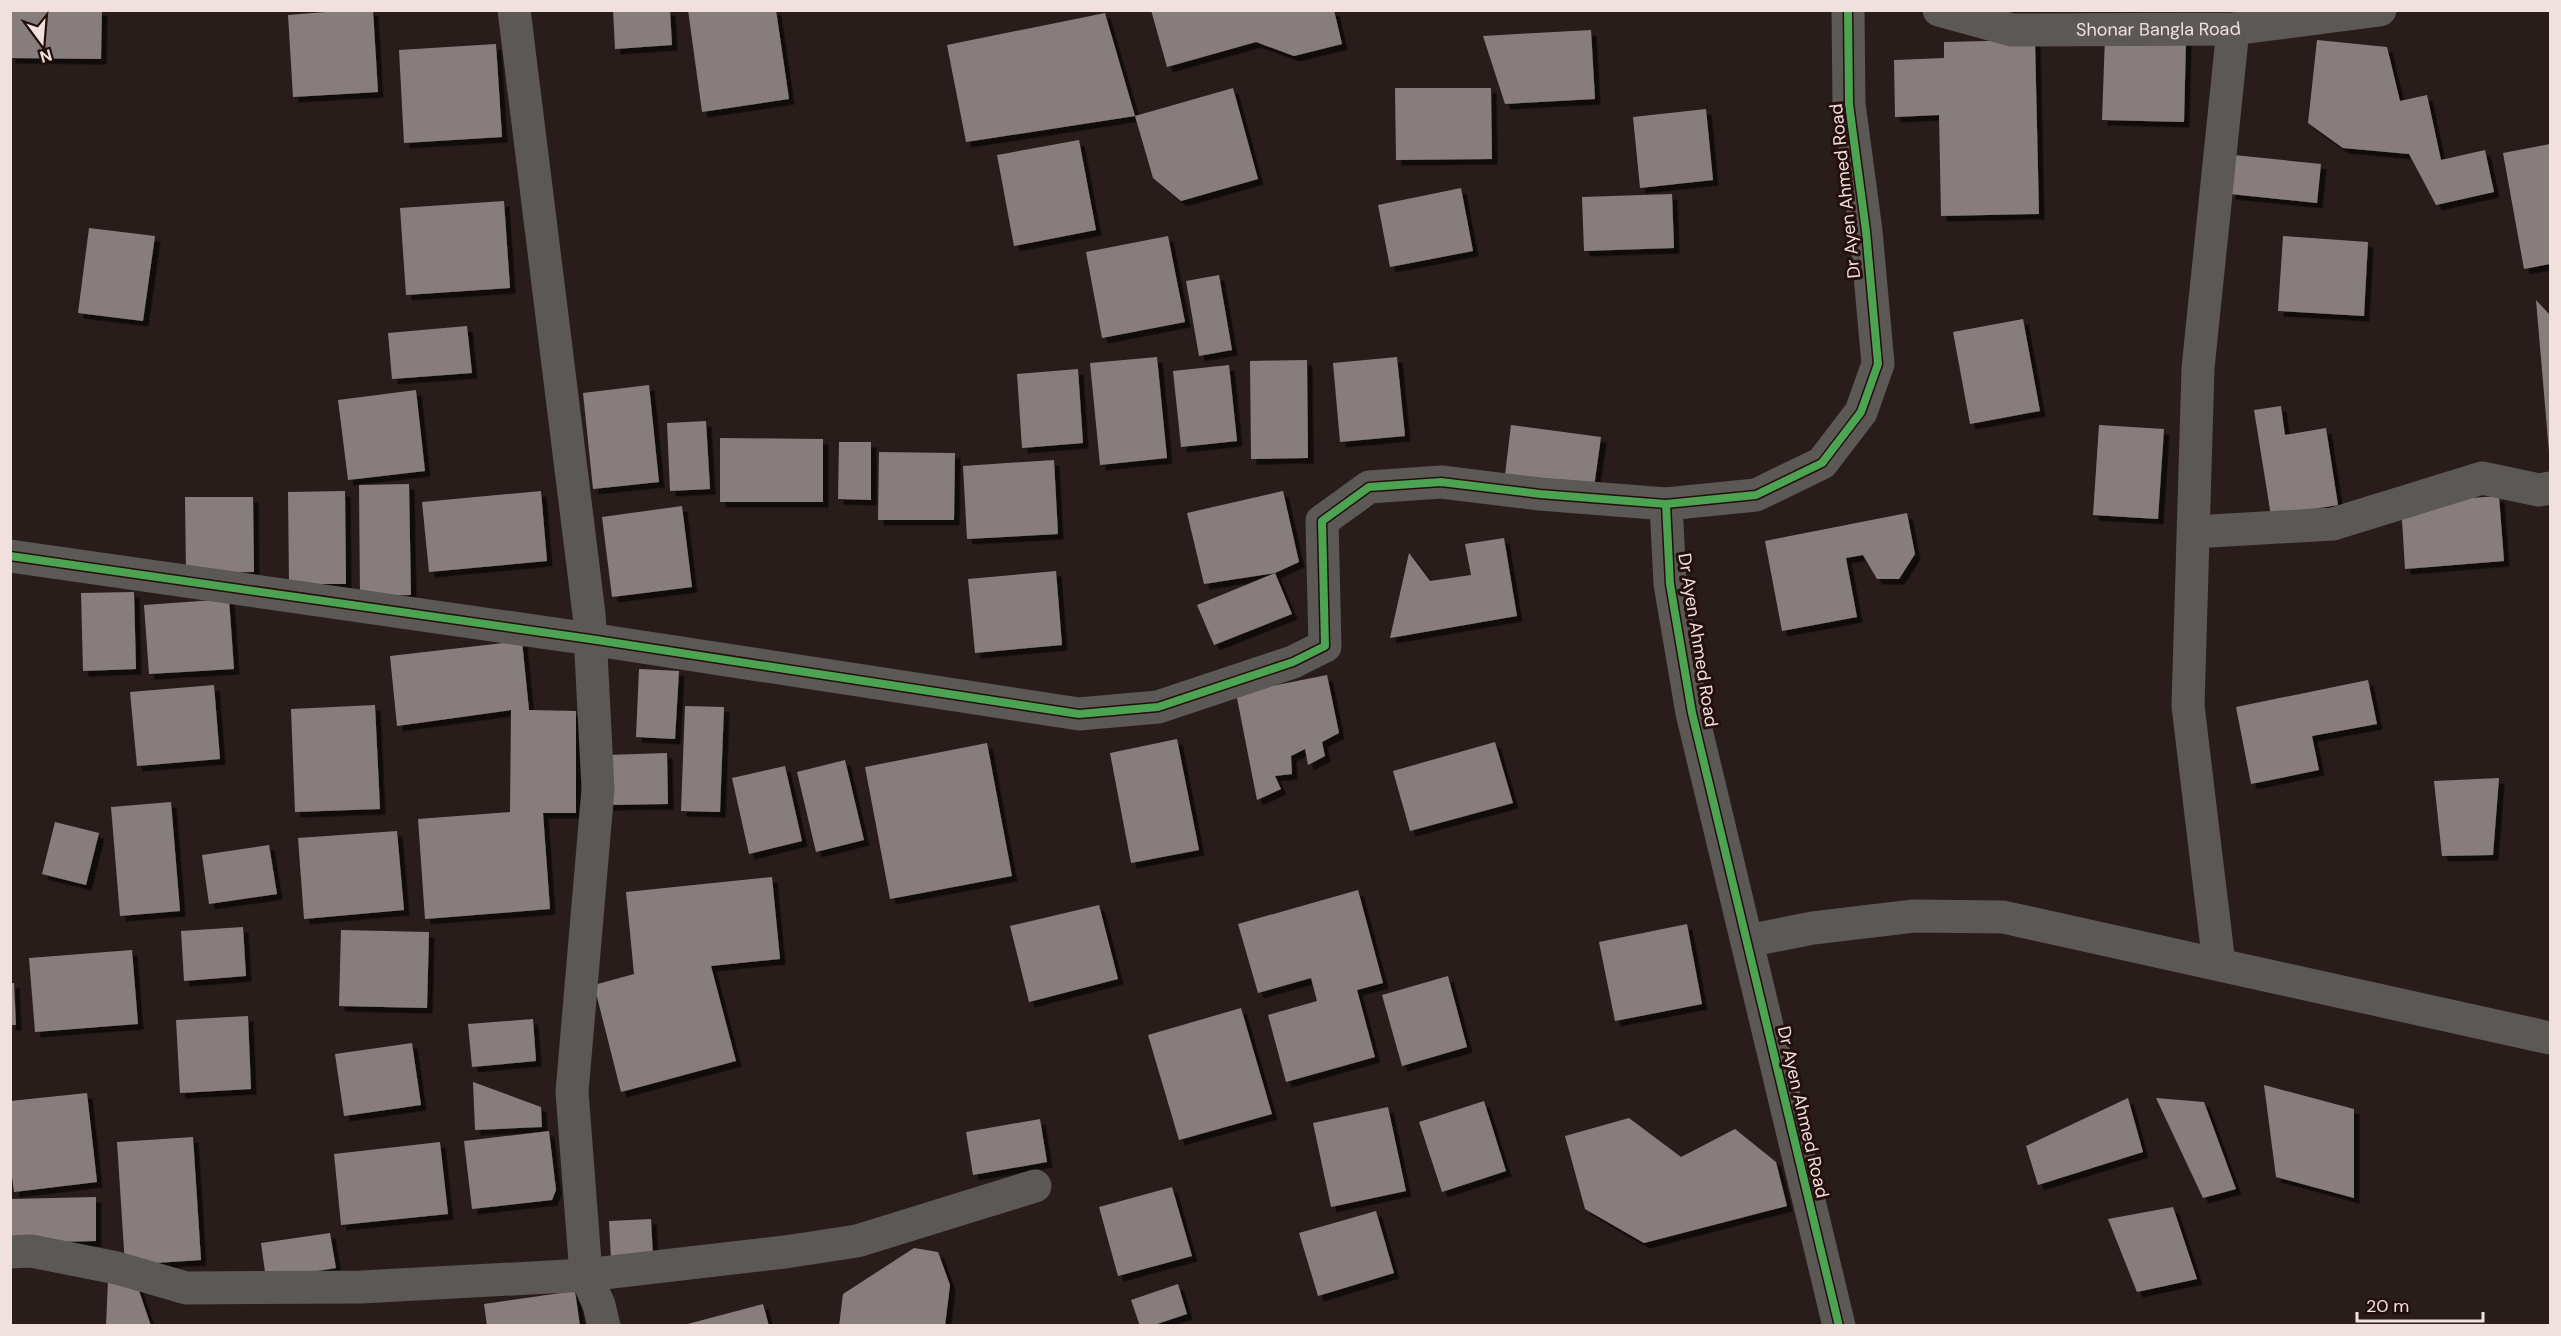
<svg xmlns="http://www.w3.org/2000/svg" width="2561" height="1336" viewBox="0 0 2561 1336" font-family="'DM Sans',sans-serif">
<defs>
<filter id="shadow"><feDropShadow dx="5.5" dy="5.5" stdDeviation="0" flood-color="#0009"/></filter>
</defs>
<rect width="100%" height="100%" fill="#281d1b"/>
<g fill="#887d7d" filter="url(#shadow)">
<polygon points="10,10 102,10 101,59 10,58"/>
<polygon points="351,10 373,10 378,92 293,97 288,15"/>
<polygon points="613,10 670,10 672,45 615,49"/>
<polygon points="688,10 776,10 789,99 702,112"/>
<polygon points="1151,10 1334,10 1342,44 1294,56 1256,42 1167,67"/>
<polygon points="1105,13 1135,116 1233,88 1258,179 1181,201 1153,178 1135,116 966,142 947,45"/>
<polygon points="1591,30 1595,99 1505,104 1483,36"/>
<polygon points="2105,37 2186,39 2184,122 2102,120"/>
<polygon points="2035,40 2039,214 1941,216 1939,115 1895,117 1894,60 1944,58 1944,42"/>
<polygon points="2317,40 2387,47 2400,101 2427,95 2441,160 2485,150 2494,192 2436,205 2409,154 2343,148 2308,123"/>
<polygon points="496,44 502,137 404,143 399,50"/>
<polygon points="1395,88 1491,88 1492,159 1396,160"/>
<polygon points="1706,109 1713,180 1640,188 1633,117"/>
<polygon points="1079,140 1096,230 1014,246 997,155"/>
<polygon points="2550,144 2550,264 2524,269 2503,153"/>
<polygon points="2234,155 2321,164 2317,203 2230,194"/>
<polygon points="1461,188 1473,251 1390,267 1378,205"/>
<polygon points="1672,194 1674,248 1584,251 1582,197"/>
<polygon points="504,201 510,288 406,295 400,208"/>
<polygon points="89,228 155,236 143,321 78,313"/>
<polygon points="1168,236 1185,322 1102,338 1086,252"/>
<polygon points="2283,236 2368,242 2364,316 2278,311"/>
<polygon points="1219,275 1232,350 1199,356 1186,281"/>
<polygon points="2536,300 2550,315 2550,452 2549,452"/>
<polygon points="2023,319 2040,411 1970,424 1953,332"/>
<polygon points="467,326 472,373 392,379 388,333"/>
<polygon points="1157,357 1167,458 1100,465 1090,363"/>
<polygon points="1397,357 1405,436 1340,442 1333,363"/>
<polygon points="1307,360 1308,458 1251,459 1250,361"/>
<polygon points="1229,365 1237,441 1181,447 1173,371"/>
<polygon points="1078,369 1083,443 1022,448 1017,374"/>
<polygon points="649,385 659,482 593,489 583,393"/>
<polygon points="416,390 425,471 348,480 338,400"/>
<polygon points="2281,406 2285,435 2326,428 2338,505 2271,516 2254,410"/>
<polygon points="706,421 710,489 670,491 667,423"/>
<polygon points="1511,425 1601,437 1594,487 1505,475"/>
<polygon points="2099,425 2164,429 2158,519 2093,515"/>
<polygon points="720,438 823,439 823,502 720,502"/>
<polygon points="839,442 871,442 871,500 838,499"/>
<polygon points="879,452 955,453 954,520 878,520"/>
<polygon points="1054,460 1058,534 967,539 963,466"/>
<polygon points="409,484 411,595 360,596 359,485"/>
<polygon points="345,491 346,584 289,584 288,492"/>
<polygon points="541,491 547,561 429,572 422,502"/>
<polygon points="1283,491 1299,562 1275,573 1204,584 1187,513"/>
<polygon points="2499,496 2504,561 2405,569 2401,503"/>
<polygon points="185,497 253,497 254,572 186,573"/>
<polygon points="682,506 692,587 612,597 602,517"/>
<polygon points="1907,513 1915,554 1899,579 1877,579 1863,555 1846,558 1857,617 1782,631 1765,541"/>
<polygon points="1504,538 1517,616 1390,638 1409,553 1430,581 1471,575 1465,544"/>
<polygon points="1056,571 1062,645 975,653 968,579"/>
<polygon points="1275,573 1292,614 1214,645 1197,605"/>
<polygon points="134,592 136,669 83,671 81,593"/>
<polygon points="229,599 234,669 149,674 144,605"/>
<polygon points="522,641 529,710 576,711 576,813 543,813 550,909 425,919 418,819 510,812 511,710 397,726 390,656"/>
<polygon points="639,669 679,671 675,739 636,737"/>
<polygon points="1327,675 1339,733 1322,742 1325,756 1308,765 1305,749 1291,756 1292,774 1275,776 1281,789 1257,800 1236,693"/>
<polygon points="2368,680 2377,724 2312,736 2319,770 2251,784 2236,707"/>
<polygon points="214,685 220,759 137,766 130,692"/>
<polygon points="375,705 380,809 295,812 291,709"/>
<polygon points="685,706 724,707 720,812 681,811"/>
<polygon points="1177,739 1199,850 1131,863 1110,753"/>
<polygon points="1495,742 1513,803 1410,831 1393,771"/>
<polygon points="987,743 1012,876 890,899 865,767"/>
<polygon points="667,753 668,804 608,805 607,755"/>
<polygon points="845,760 864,840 816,852 797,772"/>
<polygon points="785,766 802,841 749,854 732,778"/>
<polygon points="2499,778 2493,855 2442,856 2434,781"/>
<polygon points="171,802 180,911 120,916 111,807"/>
<polygon points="55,822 99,833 86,885 42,874"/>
<polygon points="397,831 404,910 304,919 298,838"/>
<polygon points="269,845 277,894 209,904 202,855"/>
<polygon points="772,877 780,959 711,966 736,1061 621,1092 594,985 634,974 626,892"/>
<polygon points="1358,890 1383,983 1357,990 1375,1057 1286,1082 1268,1015 1317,1001 1311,978 1258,993 1238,924"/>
<polygon points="1099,905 1118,979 1029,1002 1010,926"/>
<polygon points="1687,924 1702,1004 1615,1021 1599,942"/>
<polygon points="243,927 246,976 184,981 181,931"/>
<polygon points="341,930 429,932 427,1008 339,1006"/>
<polygon points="132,950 138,1024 35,1032 29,958"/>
<polygon points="1448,976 1467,1047 1402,1066 1382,995"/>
<polygon points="10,983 14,983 16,1025 10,1025"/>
<polygon points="1241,1008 1272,1114 1179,1140 1148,1035"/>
<polygon points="248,1016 251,1089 180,1093 176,1020"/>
<polygon points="533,1019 536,1061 472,1067 468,1024"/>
<polygon points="412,1043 421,1105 344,1116 335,1054"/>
<polygon points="473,1082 541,1107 542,1127 475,1130"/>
<polygon points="2264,1085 2354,1109 2354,1198 2276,1177"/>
<polygon points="87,1093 97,1182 14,1192 10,1162 10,1101"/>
<polygon points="2128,1098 2143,1152 2038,1185 2026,1146"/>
<polygon points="2156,1098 2204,1102 2236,1189 2203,1198"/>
<polygon points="1484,1101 1506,1171 1442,1192 1419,1122"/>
<polygon points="1388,1107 1406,1191 1331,1207 1313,1123"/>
<polygon points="1629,1118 1681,1157 1735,1129 1776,1162 1787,1206 1644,1243 1585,1209 1565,1136"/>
<polygon points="1040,1119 1047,1162 973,1175 966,1132"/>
<polygon points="549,1131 556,1190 552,1200 472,1209 464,1141"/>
<polygon points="193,1137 201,1260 125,1265 117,1142"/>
<polygon points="440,1142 448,1214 341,1225 334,1154"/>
<polygon points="1172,1187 1192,1256 1118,1276 1099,1207"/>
<polygon points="96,1197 96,1241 10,1243 10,1199"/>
<polygon points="2173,1207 2197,1279 2137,1292 2108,1219"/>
<polygon points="1376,1211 1394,1273 1318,1296 1299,1233"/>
<polygon points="651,1219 653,1257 611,1259 609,1221"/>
<polygon points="330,1233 336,1268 266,1279 261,1243"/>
<polygon points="914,1248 938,1252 950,1285 945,1326 839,1326 843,1294"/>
<polygon points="108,1280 136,1282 151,1326 106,1326"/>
<polygon points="1178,1284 1187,1314 1151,1326 1140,1326 1131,1300"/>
<polygon points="575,1291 580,1326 487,1326 484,1304"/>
<polygon points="763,1304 769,1326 684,1326 684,1325"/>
</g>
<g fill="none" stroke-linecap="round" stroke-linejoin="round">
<g stroke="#5c5855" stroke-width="33">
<polyline points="514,10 589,614 598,789 572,1092 586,1275 599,1305 604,1326"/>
<path id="s1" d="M1939,10L2012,30L2233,29L2380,10"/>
<polyline points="2194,532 2333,524 2482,478 2539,490 2550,488"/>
<polyline points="10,556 590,639 1079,714 1158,707 1293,662 1325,646 1322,521 1369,487 1441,482 1540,494 1666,504"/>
<polyline points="1747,941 1813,928 1914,916 2003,917 2550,1038"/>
<polyline points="2219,964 2188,706 2198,368 2233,29"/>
<polyline points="10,1252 31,1251 117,1268 186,1288 361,1287 586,1275 785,1252 857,1241 1035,1186"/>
<polyline points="1839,1326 1692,713 1670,584 1666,504 1756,495 1822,463 1861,412 1878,364 1866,231 1849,104 1848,10"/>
</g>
<g stroke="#240f0c" stroke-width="11">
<g id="cycleway">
<polyline points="10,556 590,639 1079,714 1158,707 1293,662 1325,646 1322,521 1369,487 1441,482 1540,494 1666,504"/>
<polyline points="1839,1326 1692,713 1670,584 1666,504 1756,495 1822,463 1861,412 1878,364 1866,231 1849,104 1848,10"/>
</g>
</g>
<use href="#cycleway" stroke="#4ca352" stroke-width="8"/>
</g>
<g text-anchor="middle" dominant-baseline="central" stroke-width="6" stroke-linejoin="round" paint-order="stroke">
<g font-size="18" fill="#f0e0de" stroke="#240f0c">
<text stroke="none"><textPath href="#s1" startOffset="222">Shonar Bangla Road</textPath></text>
<text transform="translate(1845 191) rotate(-96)">Dr Ayen Ahmed Road</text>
<text transform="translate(1698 640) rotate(81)">Dr Ayen Ahmed Road</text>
<text transform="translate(1803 1112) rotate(77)">Dr Ayen Ahmed Road</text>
</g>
</g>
<rect width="2561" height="1336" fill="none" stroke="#f0e0de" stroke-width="24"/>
<g transform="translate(42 42) rotate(164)" stroke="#240f0c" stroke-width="4.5" paint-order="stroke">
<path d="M0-4.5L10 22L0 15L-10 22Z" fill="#f0e0de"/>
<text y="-9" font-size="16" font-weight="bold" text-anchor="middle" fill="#f0e0de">N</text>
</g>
<path d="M2357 1312v9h126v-9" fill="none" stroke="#f0e0de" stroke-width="3"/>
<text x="2366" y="1312" font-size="18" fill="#f0e0de" stroke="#240f0c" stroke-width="4.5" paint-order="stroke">20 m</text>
</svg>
